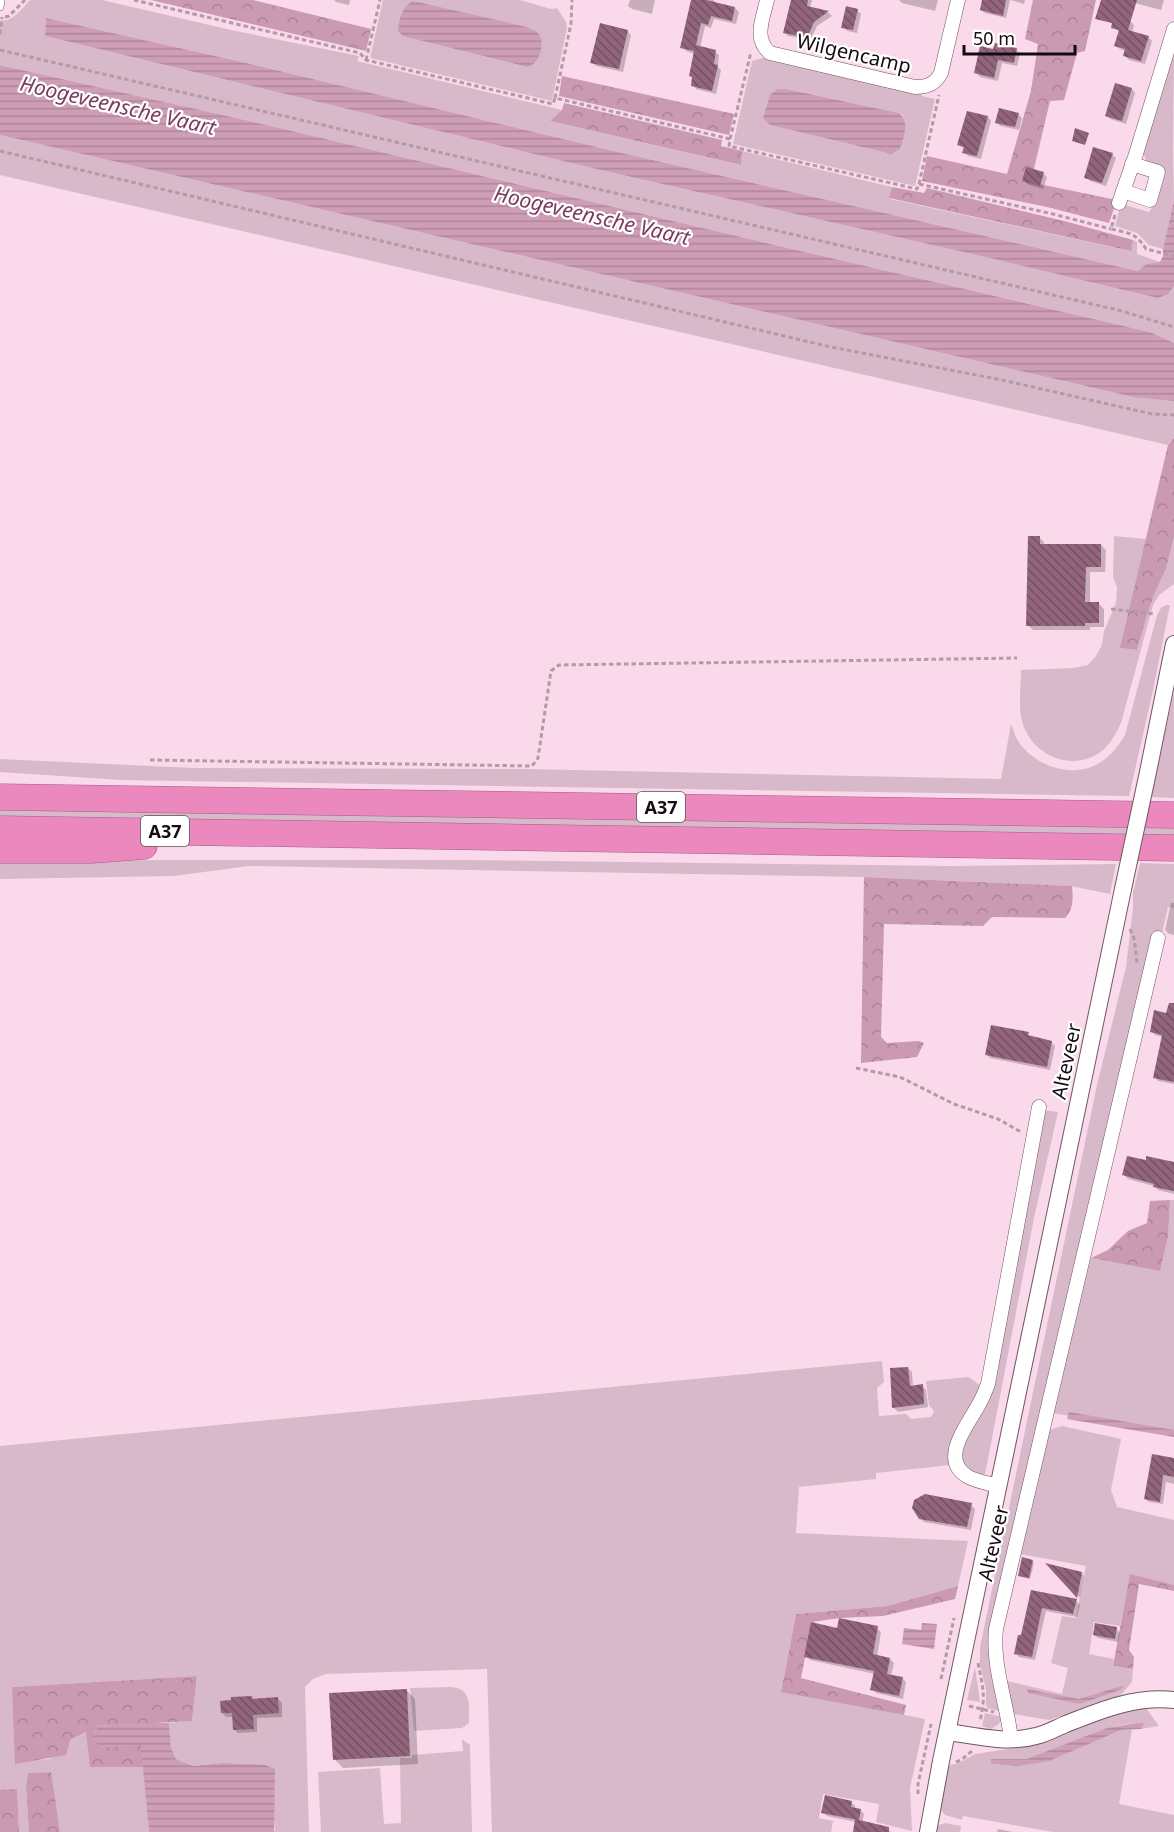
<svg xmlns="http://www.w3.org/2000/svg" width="1174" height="1832" viewBox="0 0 1174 1832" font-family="'Noto Sans',sans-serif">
<defs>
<pattern id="forest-crowns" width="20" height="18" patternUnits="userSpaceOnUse" patternTransform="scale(1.5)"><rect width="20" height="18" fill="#ca99b2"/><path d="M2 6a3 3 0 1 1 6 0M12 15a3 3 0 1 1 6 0" fill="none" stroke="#ad8298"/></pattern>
<pattern id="water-rules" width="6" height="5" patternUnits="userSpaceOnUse" patternTransform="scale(1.5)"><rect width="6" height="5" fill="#ce9db6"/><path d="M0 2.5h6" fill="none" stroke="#b0869b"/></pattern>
<pattern id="building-back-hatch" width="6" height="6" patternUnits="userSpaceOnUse" patternTransform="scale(1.5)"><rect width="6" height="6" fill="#92657d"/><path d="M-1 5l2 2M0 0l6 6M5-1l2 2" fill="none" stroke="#765165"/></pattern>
</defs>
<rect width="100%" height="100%" fill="#fadaea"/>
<g fill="#d8b9c9" fill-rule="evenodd">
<path d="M30,0H102L231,30L359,56L357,61L562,110L550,121L740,165L742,151L892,187L890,199L1130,251L1133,240L1137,242V254L1160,262L1146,264L1138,271L618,152L238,61L46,18L45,36L596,169L994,259L1168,294L1174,286V343L1150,332L758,241L271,126L0,65V20C14,22 21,9 30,0Z"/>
<polygon points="383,0 520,0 551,9 557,8 566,22 567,27 552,101 370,58"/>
<polygon points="1174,53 1173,153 1174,200 1163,249 1149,245 1137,233 1115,226 1121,204 1149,212 1152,208 1164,169 1146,161 1143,151"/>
<path d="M766,57L916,93H922V96L935,99L915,186L733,144L752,61ZM788,89L899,113L903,116L891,154L770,125L768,104L770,95Z"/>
<polygon points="0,135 1133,397 1174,392 1174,438 1168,445 0,175"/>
<path d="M1114,536L1146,539L1121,648L1137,650L1148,612L1155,592L1166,569L1174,537V584L1159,595L1153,605L1121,723C1116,733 1111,743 1103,750C1074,774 1031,756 1022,721C1018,705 1021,686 1021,670L1074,668L1088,665L1096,656L1102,645L1104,631L1116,603L1117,587L1113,577Z"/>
<path d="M1166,605H1170L1152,695L1129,796L121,780L0,772V759L194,768L525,769L1001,779L1011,724C1013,729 1015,736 1018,741C1034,765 1069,778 1096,765C1109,758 1118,747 1125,735L1157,615L1161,608Z"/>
<polygon points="1174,692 1174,798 1151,797"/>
<polygon points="0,804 1174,825 1174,836 0,818"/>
<polygon points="119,860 459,860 950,866 1116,864 1110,894 1071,886 864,877 249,866 174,876 0,879 0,862"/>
<polygon points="1140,863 1174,864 1174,908 1168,907 1162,933 1155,931 995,1610 1002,1712 988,1708 986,1706 986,1689 980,1665 980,1647 1097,1085 1126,967 1133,908 1133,893"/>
<path d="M1043,1110L1058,1112L1034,1218L985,1475C971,1473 957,1466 961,1449C965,1433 983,1414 987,1396C1008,1302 1024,1205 1043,1110Z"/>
<polygon points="1170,1200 1174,1200 1174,1433 1052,1413 1091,1258 1160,1271 1168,1237"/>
<polygon points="882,1361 884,1382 877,1388 879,1416 906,1414 911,1419 931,1417 934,1411 929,1405 926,1381 969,1377 982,1387 950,1443 951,1465 876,1473 876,1479 799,1487 796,1533 968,1541 958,1586 887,1606 796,1614 781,1691 925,1719 910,1788 912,1831 876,1822 879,1804 823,1794 819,1818 833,1821 831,1832 492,1832 487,1669 326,1674 313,1679 305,1687 309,1832 274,1832 275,1827 252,1764 223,1763 193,1766 176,1759 171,1748 169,1723 192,1720 197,1676 12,1687 35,1760 50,1759 70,1740 87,1732 91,1767 144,1767 149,1832 60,1832 50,1772 28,1773 26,1786 29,1832 19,1832 17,1790 0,1790 0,1446"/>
<polygon points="1062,1426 1121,1439 1111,1490 1117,1507 1174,1520 1174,1585 1130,1575 1120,1626 1094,1622 1089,1654 1114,1659 1113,1666 1133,1669 1132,1682 1120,1696 1095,1703 1074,1712 1049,1720 1013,1714 1003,1680 1062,1694 1068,1668 1051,1663 1062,1616 1076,1618 1086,1566 1020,1554 1049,1430"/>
<polygon points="975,1667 980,1702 967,1700"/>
<path d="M451,1687C472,1688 469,1706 469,1723L462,1728L414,1731L410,1688Z"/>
<path d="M1146,1708L1159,1726L1141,1729L1145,1723C1104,1721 1068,1749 1029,1759C1018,1762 1003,1759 992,1759L991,1764L1016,1766L1033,1764L1121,1730H1132L1119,1804L1174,1815V1832H1053L963,1816L962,1820L945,1815L939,1808L947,1768L950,1765L959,1763L975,1754L1034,1745L1080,1726L1113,1714L1134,1709Z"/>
<polygon points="985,1713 1002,1717 999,1724 991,1729 982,1726"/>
<polygon points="462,1739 470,1745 472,1832 321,1832 318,1772 380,1768 384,1824 401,1823 400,1758 412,1758 412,1755 463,1751"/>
<polygon points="945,1823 961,1826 960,1832 935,1832 936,1826"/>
</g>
<g fill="url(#forest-crowns)">
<polygon points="151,0 253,0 371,29 366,51"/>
<polygon points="1033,0 1096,0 1085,51 1077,53 1064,100 1050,101 1032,177 1034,183 1112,199 1116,202 1109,223 1047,207 922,181 927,156 1007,174 1031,91 1038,44 1025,39"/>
<polygon points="562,76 734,114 729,135 559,96"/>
<polygon points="564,103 722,140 721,146 742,151 741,165 550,121 562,110"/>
<polygon points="892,187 924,193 927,188 1068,222 1133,240 1131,251 889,198"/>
<polygon points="1174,438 1174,537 1166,569 1155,592 1148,612 1137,650 1120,648 1168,445"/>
<path d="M864,877L1072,886C1073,897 1074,909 1065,918L992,917L983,926L884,924L881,1037L887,1043L919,1041L924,1043L917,1057L861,1063Z"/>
<polygon points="1170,1200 1168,1237 1160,1271 1091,1258 1108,1250 1128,1231 1147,1223 1150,1201"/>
<polygon points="1130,1574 1174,1585 1174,1591 1139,1584 1129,1650 1134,1657 1133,1669 1113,1666"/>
<polygon points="958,1586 955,1599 883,1616 840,1618 812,1622 801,1678 906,1705 904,1715 781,1692 796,1614 887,1606"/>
<polygon points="197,1676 192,1721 98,1726 92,1737 123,1745 142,1745 144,1767 90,1767 86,1732 70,1740 66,1755 15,1764 12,1687"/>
<polygon points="51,1772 60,1832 29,1832 26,1786 28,1773"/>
<polygon points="17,1789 19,1832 0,1832 0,1790"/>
</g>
<g fill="url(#water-rules)">
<path d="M413,1L527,27C532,30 538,31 540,36C545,47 538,64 528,67L403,36L398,31C399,19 402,7 413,1Z"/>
<polygon points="46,18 238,61 618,152 1138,271 1146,264 1160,262 1163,256 1163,249 1174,200 1174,286 1168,294 1158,298 994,259 596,169 45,36"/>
<polygon points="0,65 271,126 758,241 1150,332 1174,343 1174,401 1133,397 0,135"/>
<path d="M778,89H787L899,113C910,122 904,137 900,149L891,154L770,125L763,118L770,95Z"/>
<polygon points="1069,1412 1174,1430 1174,1437 1067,1419"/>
<polygon points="922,1623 937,1624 934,1649 902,1644 904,1628 921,1630"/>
<polygon points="1125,1685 1120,1690 1080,1704 1028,1693 1027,1689 1079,1699"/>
<polygon points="139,1723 169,1723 171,1748 176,1759 193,1766 223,1763 252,1764 265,1765 275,1769 274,1832 149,1832 141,1745 101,1748 92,1737 98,1726"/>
<polygon points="1137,1723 1145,1723 1141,1729 1121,1730 1049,1761 1033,1764 1016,1766 991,1764 991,1759 1027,1759 1107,1728"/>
</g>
<g fill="#0003">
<polygon points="334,0 350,0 349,5 336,2"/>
<polygon points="630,0 655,0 652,14 632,9 628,6"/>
<polygon points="693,0 713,0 717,4 735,8 739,12 736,24 714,19 711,28 705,26 700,48 715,52 719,55 718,67 721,70 716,94 696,89 693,85 695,54 686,51 682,47"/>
<polygon points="792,0 812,0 810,8 829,13 832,16 817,26 812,37 809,40 788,36 784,32"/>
<polygon points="899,0 938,0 935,11 902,3"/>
<polygon points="984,0 1010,0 1006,18 985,13 981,10"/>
<polygon points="1011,0 1025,0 1024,4"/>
<polygon points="1129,0 1164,0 1161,10 1131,2"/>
<polygon points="857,10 861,14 857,33 847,31 843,27"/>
<polygon points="1130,21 1134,25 1132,33 1148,37 1152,41 1145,64 1129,60 1125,56 1126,51 1120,49 1116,46 1120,32 1113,28"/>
<polygon points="627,31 631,35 623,72 596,66 592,62"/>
<polygon points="1017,50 1020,54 1017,66 1002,63 998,81 980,77 976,73 994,51"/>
<polygon points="1132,89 1135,93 1126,124 1110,119 1106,115"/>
<polygon points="1018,114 1022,118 1019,130 1000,126 997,123"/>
<polygon points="988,117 991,121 981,159 968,156 964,152 965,149 959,145"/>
<polygon points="1112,154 1116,158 1106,186 1090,181 1086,177"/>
<polygon points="1043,173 1047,177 1043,189 1027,184 1024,180"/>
<polygon points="1039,537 1044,542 1044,545 1101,545 1106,550 1105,572 1090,572 1090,604 1099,604 1104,609 1104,627 1090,627 1090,630 1033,630 1028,625"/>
<polygon points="1171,903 1174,903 1174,935 1169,934 1165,930"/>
<polygon points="1174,1016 1174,1084 1158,1081 1155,1077 1163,1037 1155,1035 1151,1031"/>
<polygon points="1028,1034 1031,1037 1051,1042 1055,1046 1050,1070 990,1058 987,1054"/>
<polygon points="1147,1162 1174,1163 1174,1194 1158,1190 1154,1186 1128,1179 1124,1175"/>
<polygon points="908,1368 912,1372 913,1387 922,1386 926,1390 928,1407 898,1412 894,1408"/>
<polygon points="1174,1459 1174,1484 1166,1482 1163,1504 1149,1502 1145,1499"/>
<polygon points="971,1505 975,1509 971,1530 924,1522 920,1518"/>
<polygon points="1032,1561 1034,1563 1030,1579 1021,1577 1020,1576"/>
<polygon points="1049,1566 1082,1573 1084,1576 1080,1598"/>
<polygon points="1032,1591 1076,1601 1080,1605 1077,1617 1046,1611 1035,1660 1019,1657 1016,1653 1022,1637"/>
<polygon points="877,1628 881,1632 877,1657 890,1659 894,1663 891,1676 902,1678 906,1682 903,1699 876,1693 872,1689 875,1674 810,1660 806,1656 838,1630"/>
<polygon points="1116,1629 1120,1633 1118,1642 1098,1638 1094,1635"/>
<polygon points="406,1690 415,1699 418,1764 343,1768 334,1759"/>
<polygon points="252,1697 255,1700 278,1699 282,1703 282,1717 257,1718 257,1732 238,1733 234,1729 234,1717 226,1717 222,1713 232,1702"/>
<polygon points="851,1802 855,1806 855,1809 860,1810 864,1814 862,1823 892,1832 854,1832 856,1822 827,1816 823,1812"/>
<polygon points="998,1829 1013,1832 997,1832"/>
</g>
<g fill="url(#building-back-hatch)">
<polygon points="691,0 706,0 735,7 732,21 711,16 708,25 701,23 696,45 716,50 714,64 718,65 712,91 691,86 692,77 689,76 694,51 680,48"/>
<polygon points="791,0 808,0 807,6 829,11 814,22 809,34 804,37 783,33"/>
<polygon points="982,0 1006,0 1003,16 980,10"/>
<polygon points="1101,0 1137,0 1128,30 1149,36 1141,61 1123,56 1125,49 1114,46 1119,30 1111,28 1112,23 1095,19"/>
<polygon points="846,6 858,9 853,30 841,28"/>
<polygon points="600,23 628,30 619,69 590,63"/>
<polygon points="995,43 1017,48 1014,63 998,60 994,78 974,73 980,46 993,49"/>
<polygon points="1115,83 1132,88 1122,121 1105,116"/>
<polygon points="999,108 1019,113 1015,127 995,123"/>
<polygon points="967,111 988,116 977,156 962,153 964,147 957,145"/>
<polygon points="1075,128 1089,133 1085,145 1072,141"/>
<polygon points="1093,147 1113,153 1102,183 1084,178"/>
<polygon points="1026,167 1044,172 1040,186 1022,181"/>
<polygon points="1028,536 1040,536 1040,544 1101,544 1101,567 1086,567 1085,602 1099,602 1099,623 1085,623 1085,626 1026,626"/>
<polygon points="1169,1003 1174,1003 1174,1082 1153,1078 1162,1035 1150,1032 1154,1010 1166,1013"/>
<polygon points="991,1025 1029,1032 1028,1035 1052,1041 1047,1067 985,1055"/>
<polygon points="1127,1156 1146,1160 1146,1156 1174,1162 1174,1191 1153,1187 1154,1184 1122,1175"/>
<polygon points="908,1367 910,1386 923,1384 924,1404 892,1408 890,1368"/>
<polygon points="1152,1454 1174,1458 1174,1477 1163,1475 1160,1502 1144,1499"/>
<polygon points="925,1494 972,1503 967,1527 919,1519 912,1508 914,1500"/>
<polygon points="1022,1557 1033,1560 1029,1578 1018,1576"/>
<polygon points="1045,1563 1082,1572 1077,1598"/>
<polygon points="1031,1590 1077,1599 1073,1614 1042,1608 1032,1657 1014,1654 1018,1635 1021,1635"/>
<polygon points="839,1618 878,1626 873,1654 890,1658 887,1674 903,1677 899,1696 870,1690 874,1671 804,1657 811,1622 837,1628"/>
<polygon points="1095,1623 1117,1627 1115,1639 1093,1635"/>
<polygon points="407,1689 410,1756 333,1760 329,1693"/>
<polygon points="252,1696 252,1699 278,1697 279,1713 253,1715 254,1729 233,1730 232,1713 221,1713 220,1701 231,1700 231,1697"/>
<polygon points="825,1795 852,1801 851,1807 861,1809 859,1820 821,1813"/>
<polygon points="855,1819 889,1827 889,1832 853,1832"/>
</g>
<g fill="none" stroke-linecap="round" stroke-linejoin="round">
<g stroke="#705563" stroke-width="8">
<polyline id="service" points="0,7 1,0"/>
</g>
<g stroke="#705563" stroke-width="15">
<g id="minor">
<path d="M767,0C763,18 753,39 770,53L915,87C928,87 935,84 941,73L958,0"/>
<polyline points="1123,191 1150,200 1158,172 1132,164"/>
<polyline points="1119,203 1136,154 1174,29"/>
<path d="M999,1486C989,1483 976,1482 967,1476C939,1459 968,1424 978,1406C982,1399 985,1392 988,1384L1039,1107"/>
<path d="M1011,1739C1007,1702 992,1667 996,1629C1048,1398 1104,1168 1158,938"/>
</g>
</g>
<g stroke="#705563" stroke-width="18">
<g id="tertiary">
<polyline points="1148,772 1174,644"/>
<path d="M948,1732C976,1736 1008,1744 1036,1736C1046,1734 1056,1728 1066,1724C1101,1710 1135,1696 1174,1700"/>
<polyline points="928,1832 941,1761 1123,889"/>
</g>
</g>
<g stroke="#a05d82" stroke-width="27">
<g id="motorway">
<polyline points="0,797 1174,815"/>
<polyline points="0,829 1174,848"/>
<polyline points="0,850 91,850 144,846"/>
</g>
</g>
<g stroke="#b39aa7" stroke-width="3" stroke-dasharray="4.5 3" stroke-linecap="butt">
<polyline points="134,0 360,53 366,60 553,104 555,98 730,139 729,146 917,189 919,184 1053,214 1111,229"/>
<polyline points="5,17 9,16 25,0"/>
<polyline points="0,34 2,17"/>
<polyline points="0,50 1122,311 1174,327"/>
<polyline points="366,60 380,0"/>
<polyline points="555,98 571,24 572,0"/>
<polyline points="730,139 751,52"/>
<polyline points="0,151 831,347 1002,380 1152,414 1174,415"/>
<polyline points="919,184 939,95"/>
<path d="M1115,215L1111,229C1129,233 1136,233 1146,249L1174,256"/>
<polyline points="1111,609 1154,614"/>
<polyline points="150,760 532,766 538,758 551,671 559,665 1017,658"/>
<polyline points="1130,929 1134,938 1137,963"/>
<polyline points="856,1068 900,1077 954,1104 998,1119 1021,1132"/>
<path d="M978,1663C983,1688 986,1695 980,1721"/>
<polyline points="941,1679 954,1618"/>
<polyline points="969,1706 994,1712"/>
<polyline points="956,1762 961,1760 972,1751"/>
<polyline points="918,1794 918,1784 931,1724"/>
</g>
<use href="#service" stroke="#fff" stroke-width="7"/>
<use href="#minor" stroke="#fff" stroke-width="14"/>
<use href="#tertiary" stroke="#fff" stroke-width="16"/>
<use href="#motorway" stroke="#eb89bf" stroke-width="26"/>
<g stroke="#705563" stroke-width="18" stroke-linecap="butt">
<polyline id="tertiary-bridge" points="1123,889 1148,772"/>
</g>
<use href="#tertiary-bridge" stroke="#fff" stroke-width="16"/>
</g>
<g text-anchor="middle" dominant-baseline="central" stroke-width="4.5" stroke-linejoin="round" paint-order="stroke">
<g fill="#fff" stroke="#5b5458" stroke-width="1.5">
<rect x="637" y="792" width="48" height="30" rx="4.5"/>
<rect x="141" y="816" width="48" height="30" rx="4.5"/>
</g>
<g font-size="18" font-weight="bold" fill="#150b10">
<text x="661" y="807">A37</text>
<text x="165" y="831">A37</text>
</g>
<g font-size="20" fill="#150b10" stroke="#fff">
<text transform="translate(854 53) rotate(13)">Wilgencamp</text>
<text transform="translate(1066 1061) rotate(-78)">Alteveer</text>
<text transform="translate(993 1543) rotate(-77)">Alteveer</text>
</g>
<g font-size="21" font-style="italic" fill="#793c5f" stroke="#fff">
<text transform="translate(118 105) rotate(13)">Hoogeveensche Vaart</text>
<text transform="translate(592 215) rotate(13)">Hoogeveensche Vaart</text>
</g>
</g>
<path d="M964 45v9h111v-9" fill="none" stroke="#150b10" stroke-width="3"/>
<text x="973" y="45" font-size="18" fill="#150b10" stroke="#ffffff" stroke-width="4.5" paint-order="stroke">50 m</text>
</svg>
